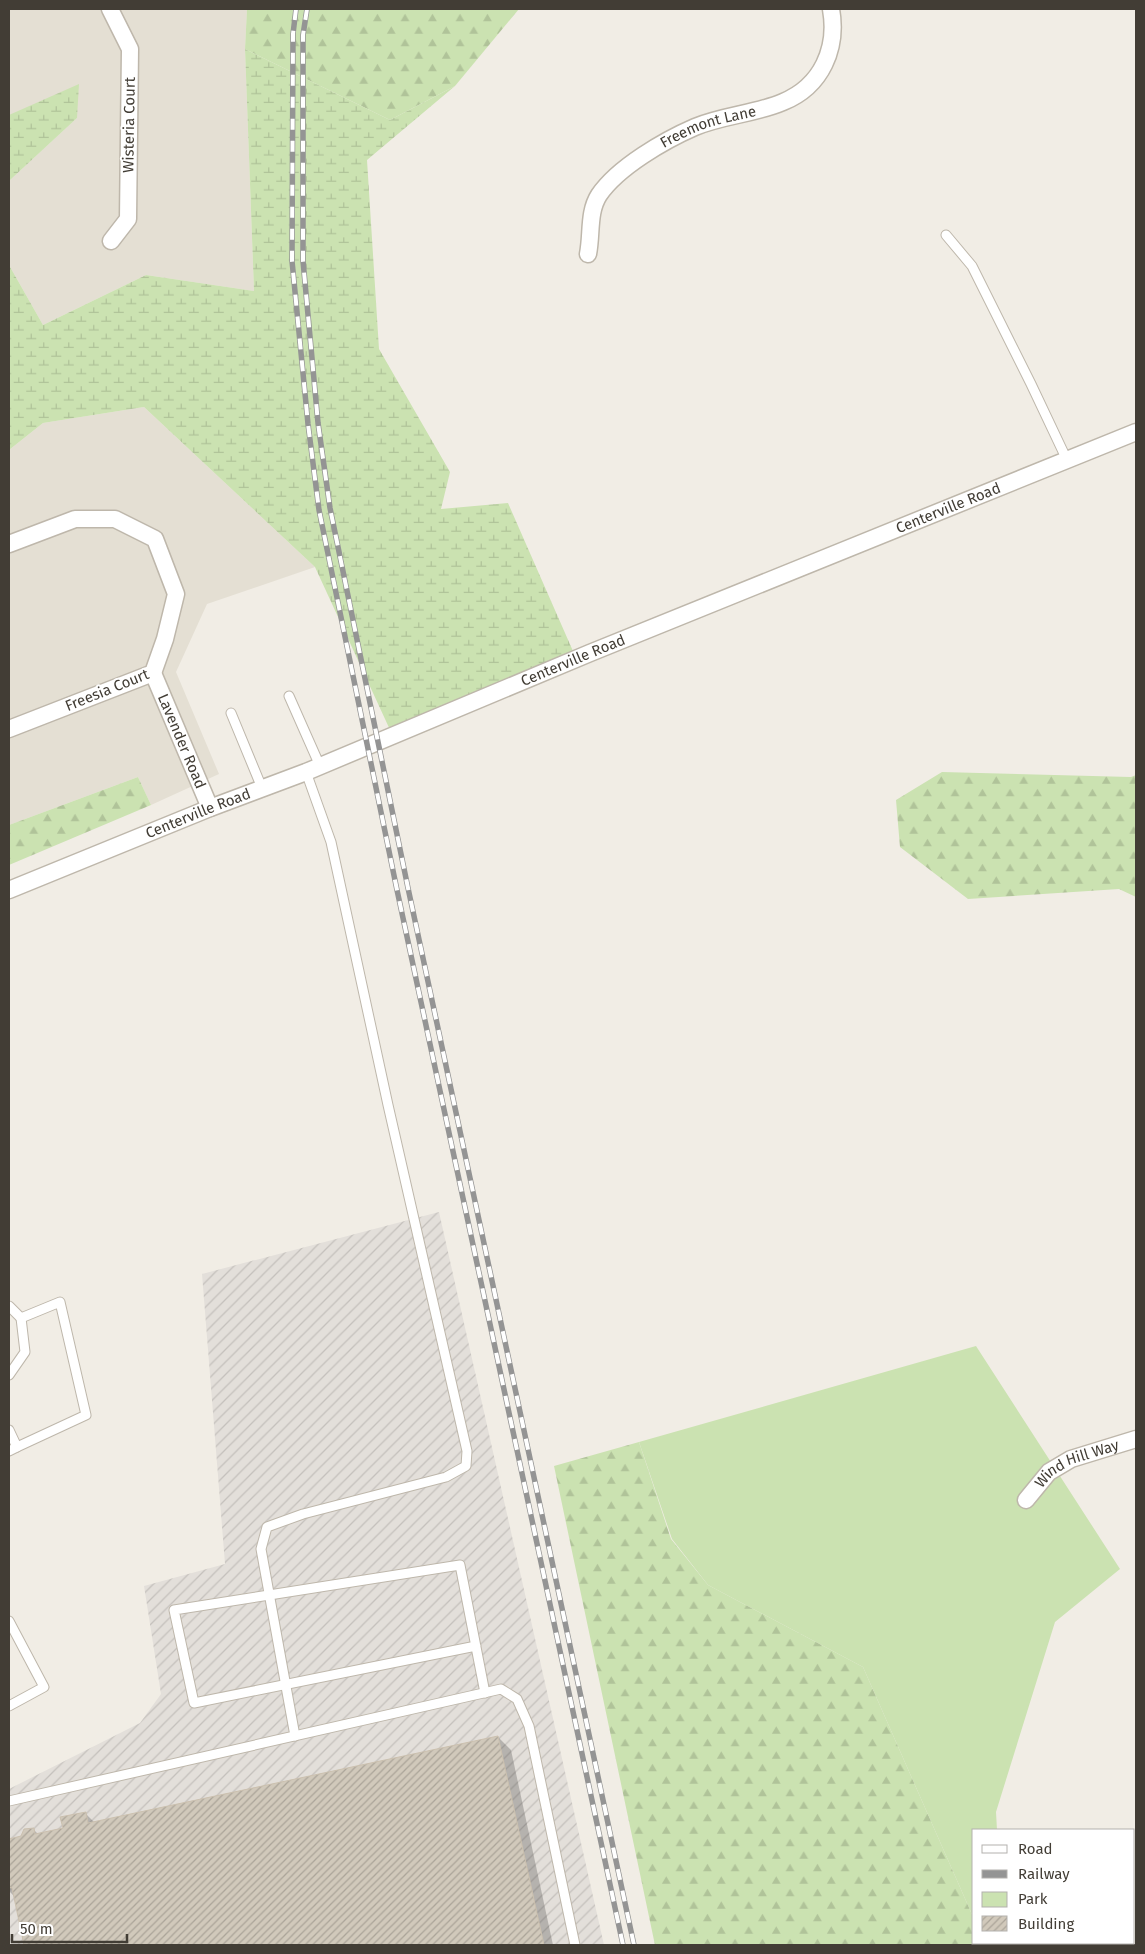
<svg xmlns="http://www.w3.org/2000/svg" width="1145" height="1954" viewBox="0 0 1145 1954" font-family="'Fira Sans',sans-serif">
<defs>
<pattern id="industrial-furrows" width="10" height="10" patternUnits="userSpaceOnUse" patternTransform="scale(1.25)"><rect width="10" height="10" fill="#e3dfda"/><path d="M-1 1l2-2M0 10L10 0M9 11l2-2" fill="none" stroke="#c4c0bc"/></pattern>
<pattern id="forest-firs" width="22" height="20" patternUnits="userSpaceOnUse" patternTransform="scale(1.25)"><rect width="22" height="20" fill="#cbe2b1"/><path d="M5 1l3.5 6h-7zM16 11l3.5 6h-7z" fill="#b0c399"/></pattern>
<pattern id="wetland-marsh" width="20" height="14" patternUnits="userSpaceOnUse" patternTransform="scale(1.25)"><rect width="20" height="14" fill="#cbe2b1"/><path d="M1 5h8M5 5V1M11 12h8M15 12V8" fill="none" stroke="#b0c399"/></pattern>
<pattern id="building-hatch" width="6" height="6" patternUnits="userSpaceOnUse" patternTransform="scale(1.25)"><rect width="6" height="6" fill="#d1c9bb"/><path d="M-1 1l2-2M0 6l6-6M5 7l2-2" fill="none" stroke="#aba499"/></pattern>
</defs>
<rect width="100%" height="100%" fill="#f1ede5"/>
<g fill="#e4dfd3">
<polygon points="9,9 247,9 245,49 254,291 146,275 43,325 9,265 9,181 77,118 9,115"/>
<polygon points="144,407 315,567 207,604 176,672 219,774 151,805 138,777 9,825 9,450 43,423"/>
</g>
<polygon fill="url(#industrial-furrows)" points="439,1212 604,1945 9,1945 9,1789 140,1723 161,1694 144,1586 225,1564 202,1274"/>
<polygon fill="#cbe2b1" points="976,1346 1120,1569 1055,1622 996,1812 997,1830 974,1830 974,1919 863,1667 708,1585 672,1539 639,1442"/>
<g fill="url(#forest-firs)">
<polygon points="247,9 519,9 455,86 390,120 245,49"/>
<polygon points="942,772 1131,777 1136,775 1136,897 1119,889 968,899 900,847 896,800"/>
<polygon points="138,777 151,805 9,865 9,825"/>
<polygon points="639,1442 671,1539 708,1585 863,1667 974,1919 974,1943 984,1943 985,1945 655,1945 554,1466"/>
</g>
<g fill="url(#wetland-marsh)">
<polygon points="245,49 390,120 455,86 367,160 379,349 450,472 441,509 508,503 576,658 391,732 315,567 144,407 43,423 9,450 9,265 43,325 146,275 254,291"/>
<polygon points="79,84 77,118 9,181 9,115"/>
</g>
<polygon fill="#0003" points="498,1737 511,1750 553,1945 25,1945 15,1897 9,1891 9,1880 11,1878 9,1840 22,1837 33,1829 39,1835 64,1829 85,1813 95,1823"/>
<polygon fill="url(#building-hatch)" stroke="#cbc0af" points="498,1736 544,1945 24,1945 12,1888 9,1887 9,1839 21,1836 24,1829 34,1828 35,1834 63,1828 60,1817 86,1812 88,1823"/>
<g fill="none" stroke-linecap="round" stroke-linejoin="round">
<g stroke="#beb7ab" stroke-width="11">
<g id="lane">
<polyline points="946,235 972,266 1031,384 1067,460"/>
<polyline points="289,696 320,766"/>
<polyline points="231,713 262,788"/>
<polyline points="9,1306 21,1318"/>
<polyline points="9,1375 25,1352 21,1318 60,1302 86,1415 17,1447"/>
<polyline points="9,1430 17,1447 9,1451"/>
<polyline points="9,1621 44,1687 9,1706"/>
<polyline points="476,1646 194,1703 174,1610 460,1565 485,1693"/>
<polyline points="295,1736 261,1549 267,1527 303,1514 446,1477 466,1466 467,1451 388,1105 331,842 306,772"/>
<polyline points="9,1801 501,1689 517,1699 529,1726 575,1945"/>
</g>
</g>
<g stroke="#beb7ab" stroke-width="19">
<g id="street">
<polyline points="110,9 130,49 128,219 111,241"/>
<path id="s1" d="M588,254C592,234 588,212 599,195C618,167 665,140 695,127C724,115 755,114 783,102C822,86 838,48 831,9"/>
<polyline points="9,544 75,519 115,519 155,539 176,594 165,639 153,673 9,729"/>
<path id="s2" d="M153,673L210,808"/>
<path id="s3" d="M9,890L210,808L306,772L590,653L1136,432"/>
<path id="s4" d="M1026,1500L1049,1472L1071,1459L1136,1439"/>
</g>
</g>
<use href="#lane" stroke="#fff" stroke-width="9"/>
<use href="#street" stroke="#fff" stroke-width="16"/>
<g stroke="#949494" stroke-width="5.5">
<g id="rail">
<polyline points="296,9 293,34 292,261 308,424 319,510 397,890 623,1945"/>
<polyline points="307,9 303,35 303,261 318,423 330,508 408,888 634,1945"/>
</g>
</g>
<use href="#rail" stroke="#fff" stroke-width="4" stroke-dasharray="11" stroke-linecap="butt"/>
</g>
<g text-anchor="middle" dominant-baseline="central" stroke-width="4" stroke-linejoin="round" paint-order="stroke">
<g font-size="15" fill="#423d35" stroke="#fff">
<text transform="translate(129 125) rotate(-89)">Wisteria Court</text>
<text stroke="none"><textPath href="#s1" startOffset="192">Freemont Lane</textPath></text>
<text stroke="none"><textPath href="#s3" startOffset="1014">Centerville Road</textPath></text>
<text stroke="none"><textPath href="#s3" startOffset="609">Centerville Road</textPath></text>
<text transform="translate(107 690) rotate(-22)">Freesia Court</text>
<text stroke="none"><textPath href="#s2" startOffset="74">Lavender Road</textPath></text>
<text stroke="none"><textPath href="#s3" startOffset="204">Centerville Road</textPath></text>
<text stroke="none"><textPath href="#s4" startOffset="65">Wind Hill Way</textPath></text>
</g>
</g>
<rect width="1145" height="1954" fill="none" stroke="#423d35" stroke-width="20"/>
<rect x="972" y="1829" width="162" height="115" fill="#ffffff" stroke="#b3b1ae"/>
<rect x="982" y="1845" width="25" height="8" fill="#ffffff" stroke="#b3b1ae"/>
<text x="1018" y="1854" font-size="15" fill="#423d35">Road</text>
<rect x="982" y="1870" width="25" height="8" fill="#949494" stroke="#b3b1ae"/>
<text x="1018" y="1879" font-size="15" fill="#423d35">Railway</text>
<rect x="982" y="1892" width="25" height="15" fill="#cbe2b1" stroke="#b3b1ae"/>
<text x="1018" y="1904" font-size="15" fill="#423d35">Park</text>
<rect x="982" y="1916" width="25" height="15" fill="url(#building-hatch)" stroke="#b3b1ae"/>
<text x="1018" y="1929" font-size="15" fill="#423d35">Building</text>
<path d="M12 1934v8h115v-8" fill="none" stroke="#423d35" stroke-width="2.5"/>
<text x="20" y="1934" font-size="15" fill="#423d35" stroke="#ffffff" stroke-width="4" paint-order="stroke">50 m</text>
</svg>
